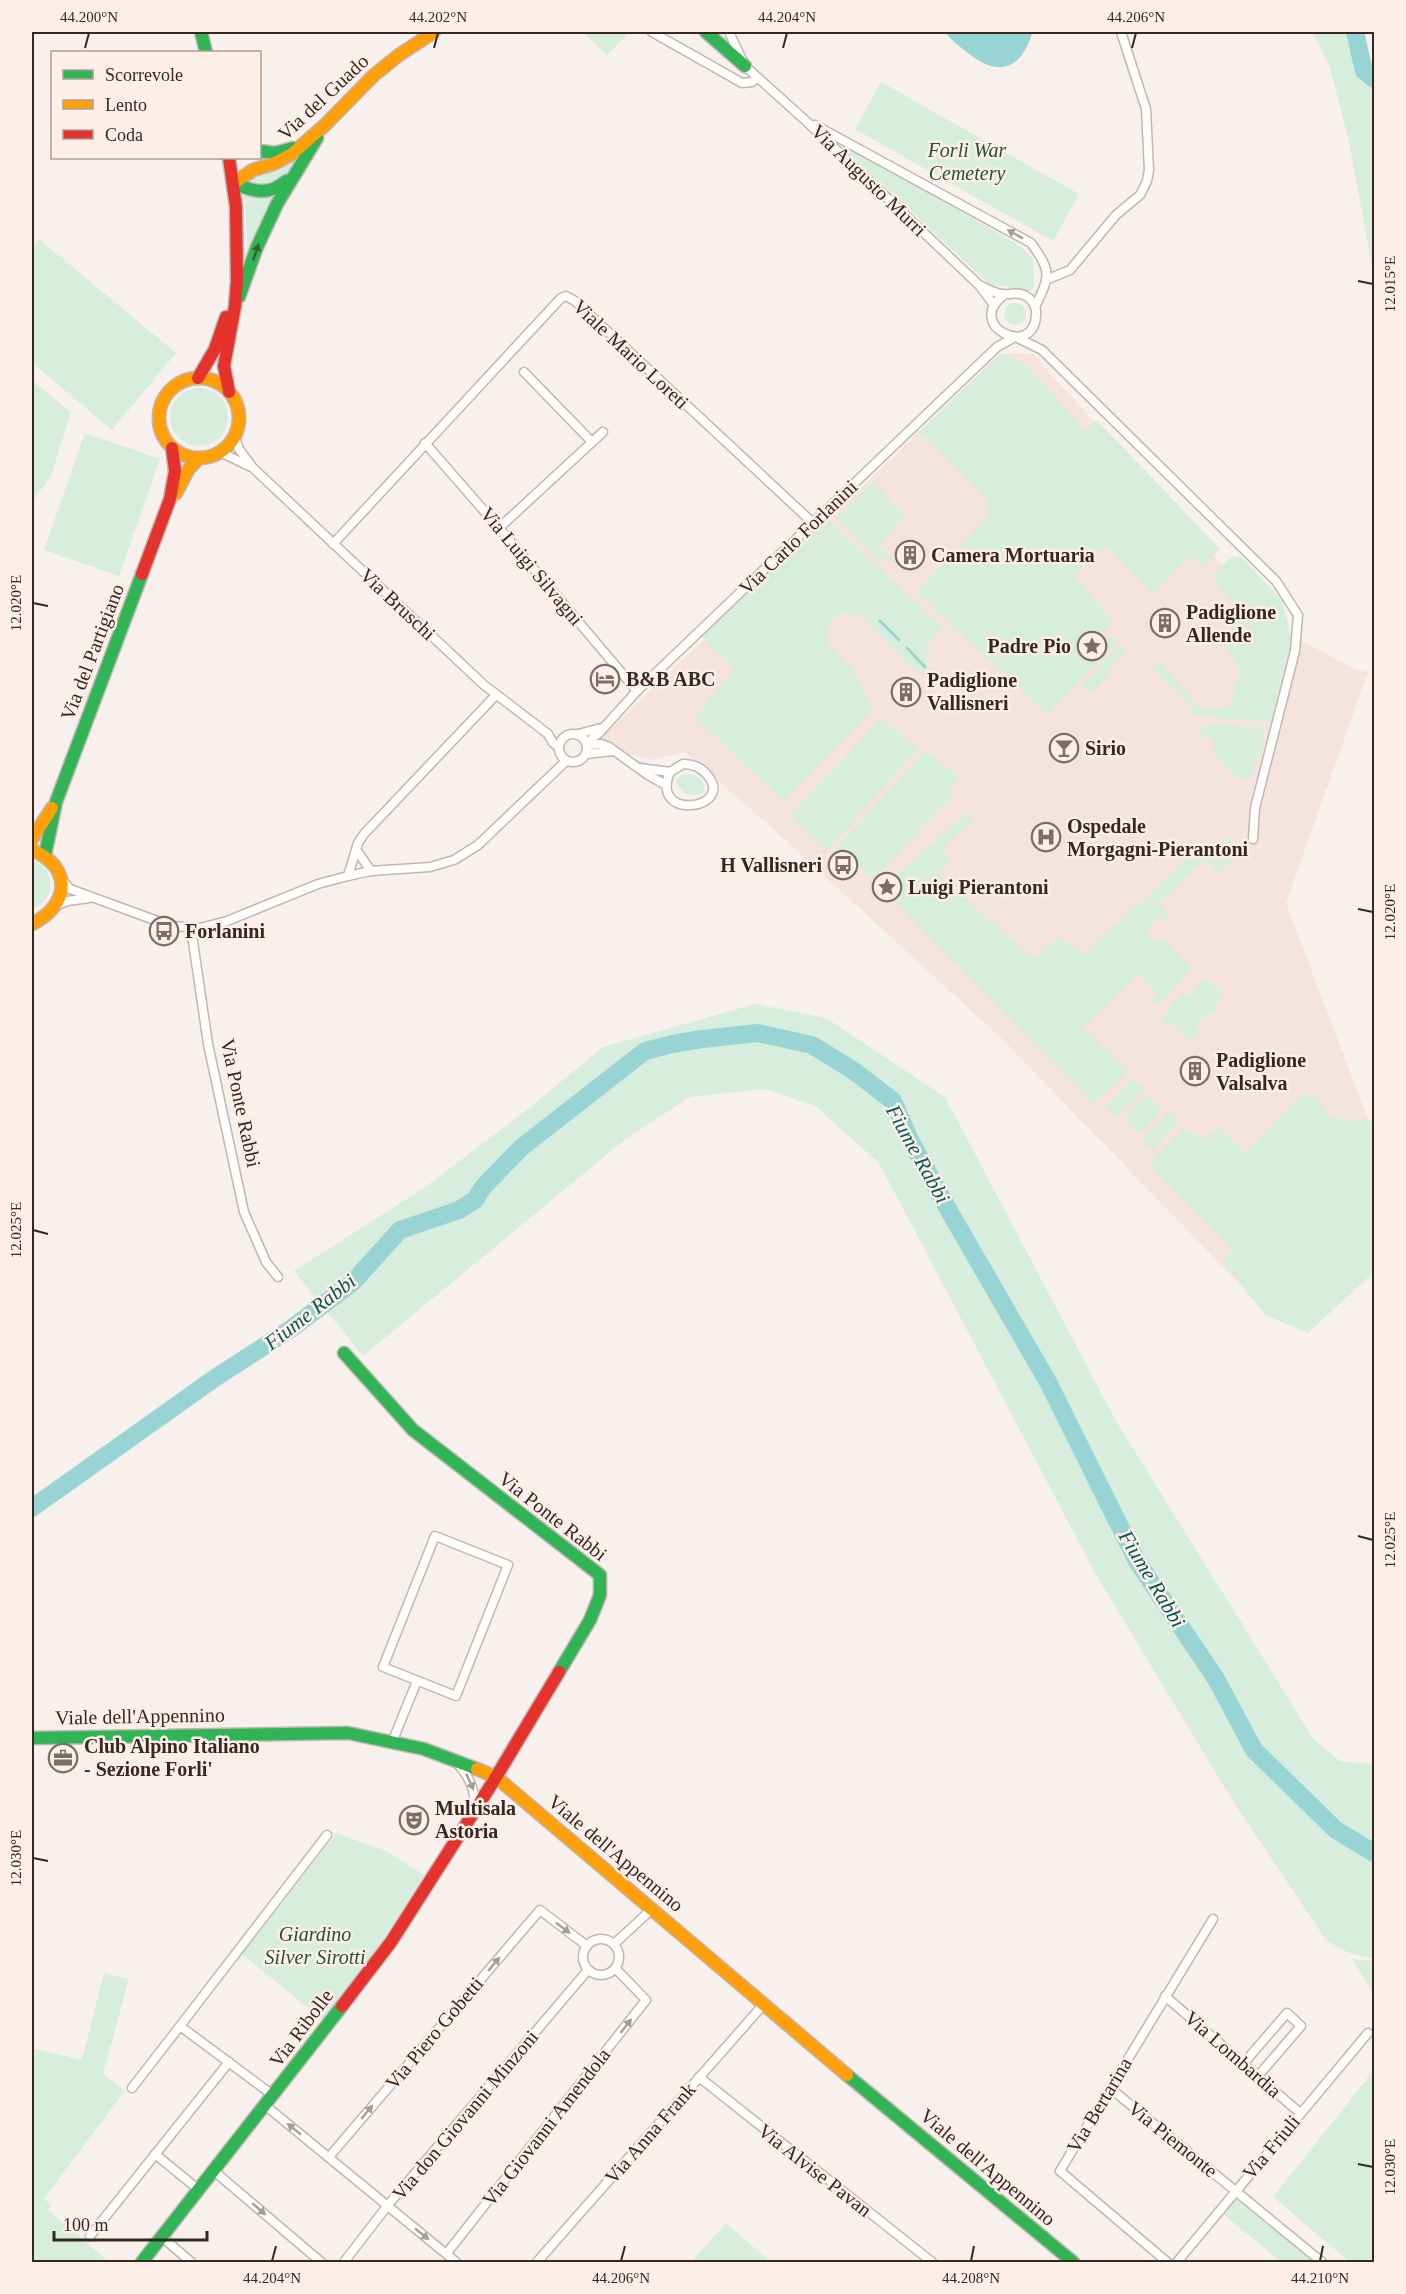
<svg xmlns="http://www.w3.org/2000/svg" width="1406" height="2294" viewBox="0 0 1406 2294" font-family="'Times New Roman',serif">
<rect width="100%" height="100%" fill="#f8f0ed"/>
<polygon fill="#f5e4dd" points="1001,353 1033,354 1281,630 1355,669 1368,672 1286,903 1374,1135 1256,1301 1003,1040 771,827 685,752 652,760 594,745"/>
<g fill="#d7edde">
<polygon points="588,32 630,32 607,55 585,34"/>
<polygon points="1312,32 1346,32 1358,78 1374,91 1374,276 1348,137 1329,64"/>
<polygon points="881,82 1079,194 1053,241 855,129"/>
<polygon points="839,144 886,168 1020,246 1033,259 1034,288 1029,291 989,284"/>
<path d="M303,151C289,179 277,195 244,183Z"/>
<polygon points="280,192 248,262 245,194 262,198"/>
<polygon points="39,239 176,353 112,430 32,363 32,248"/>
<circle cx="1015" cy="314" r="11"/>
<polygon points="1001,353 1027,365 1084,430 1097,420 1220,549 1203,568 1190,555 1153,593 1105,545 1074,576 1112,621 1104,634 1103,641 1110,636 1115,641 1114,646 1047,714 916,592 988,517 986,497 919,432"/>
<polygon points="32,380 71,412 51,476 32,502"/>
<circle cx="199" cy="417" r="29"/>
<polygon points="85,433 160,459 119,576 44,550"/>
<polygon points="873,482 905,516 878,545 898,563 897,565 886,556 881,562 836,518"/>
<polygon points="826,518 943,628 925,647 929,652 926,660 926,669 920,676 862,617 844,613 831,620 826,629 830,647 851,667 873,710 784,801 695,718 735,668 701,637"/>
<polygon points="1231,557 1241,557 1282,600 1291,637 1270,722 1217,718 1216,715 1193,716 1191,714 1192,707 1152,668 1158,662 1203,709 1227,707 1235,696 1234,686 1241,672 1223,641 1241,616 1216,582 1214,574"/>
<polygon points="1117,647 1122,647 1126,651 1108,670 1110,673 1091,693 1081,685"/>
<polygon points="882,718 917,750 826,852 790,815"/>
<polygon points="1217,724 1262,728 1264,743 1250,779 1238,780 1211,752 1215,744 1209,737 1202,736 1201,740 1199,738 1202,727"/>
<polygon points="925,751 959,777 951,789 954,795 873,878 837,848"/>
<path d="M688,774C696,775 702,778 705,787L703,793C692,798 678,793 676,780L681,775Z"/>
<polygon points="968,812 974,820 942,849 952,859 939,872 946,882 1034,958 1059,936 1083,955 1202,845 1217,846 1228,836 1238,851 1219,874 1206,859 1158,903 1171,917 1166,922 1160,917 1145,932 1158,943 1162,939 1192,968 1158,1005 1151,999 1157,994 1139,974 1083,1028 1129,1071 1093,1104 882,888"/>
<path d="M32,861C57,868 56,901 32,909Z"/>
<polygon points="1205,978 1224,994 1215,1002 1220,1008 1215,1013 1209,1012 1199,1022 1197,1029 1200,1034 1194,1039 1189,1040 1171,1022 1166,1025 1161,1020 1169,1013 1166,1010 1183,993 1188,996"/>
<path d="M755,1004L826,1018L945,1097L1116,1421L1314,1740L1340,1761L1374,1764V1958C1356,1957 1341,1950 1326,1940L1234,1803L1095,1573L879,1163L815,1106L766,1089L690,1097L627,1138L363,1356L294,1271L424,1188L518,1117L603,1047Z"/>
<polygon points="1133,1078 1145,1089 1116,1117 1105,1106"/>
<polygon points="1303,1093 1316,1098 1331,1118 1374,1121 1374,1272 1308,1333 1265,1315 1223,1262 1233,1248 1149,1164 1183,1129 1204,1139 1219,1127 1246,1153"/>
<polygon points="1146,1094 1162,1109 1140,1133 1124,1119"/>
<polygon points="1169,1112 1179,1121 1152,1151 1141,1141"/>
<polygon points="336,1833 388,1852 424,1875 374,1953 324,2021 242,1954"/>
<polygon points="1352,1959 1374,1961 1374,1994"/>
<polygon points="104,1973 129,1979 103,2074 125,2091 44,2199 51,2205 48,2210 109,2262 32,2262 32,2048 82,2060"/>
<polygon points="1374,2070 1374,2262 1350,2262 1273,2197"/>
<polygon points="1234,2200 1238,2200 1315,2262 1281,2262 1223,2214"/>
<polygon points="726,2223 771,2262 691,2262"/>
</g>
<path fill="#99d4d4" d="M945,32H1031L1032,34C1020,70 999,77 969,54C960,47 951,40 945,32Z"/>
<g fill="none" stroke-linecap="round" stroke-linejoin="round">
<g stroke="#99d4d4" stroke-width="3">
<polyline points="880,621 899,640"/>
<polyline points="907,648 925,667"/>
</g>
<g stroke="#99d4d4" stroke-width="18">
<polyline points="1355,32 1364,71 1374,79"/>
<polyline points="32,1508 215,1378 292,1328 353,1282 400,1230 459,1210 475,1200 483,1187 522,1147 645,1051 672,1044 702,1039 758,1033 812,1045 854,1071 893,1101 910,1140 952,1216 1048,1382 1137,1561 1216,1679 1254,1750 1336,1830 1374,1853"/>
</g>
<g stroke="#c0b6b2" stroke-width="11">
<g id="street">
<polyline points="652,32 742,83 752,82 757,78"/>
<polyline points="729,32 745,66 806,121 979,285 994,305"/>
<path d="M815,125L1031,243C1052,272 1050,276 1035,307"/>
<polyline points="1048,279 1070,270 1116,215 1140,195 1147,181 1149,170 1146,109 1121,32"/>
<path d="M981,286C988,289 996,294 1003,294C1012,295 1017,291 1026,296C1033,300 1037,308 1036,315C1034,360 963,325 1004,295"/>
<polyline points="1016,337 1042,350 1276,581 1298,615 1295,651 1255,808 1253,839"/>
<polyline points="524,372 592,442"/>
<polyline points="234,436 239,449 253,468 484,685 548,734 553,743 559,747"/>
<polyline points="425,443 499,528 637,691"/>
<polyline points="220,452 249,466"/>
<polyline points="499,528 603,432"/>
<polyline points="333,544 561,298 566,296 575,301 813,523"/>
<circle cx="573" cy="748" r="14"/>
<polyline points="578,734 601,728"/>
<polyline points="587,743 599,733 637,691 997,347 1015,337"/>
<polyline points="587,745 601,744 609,747 648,775 666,785"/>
<polyline points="586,754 613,751"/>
<path d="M683,764C693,764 702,768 708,776C735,809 649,822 670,772Z"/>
<polyline points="640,768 670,772"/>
<polyline points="357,851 371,871"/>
<polyline points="348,876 358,843 364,834 496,695"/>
<polyline points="61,879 70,889 171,926 200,928 227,921 318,884 348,876 371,871 430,867 454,860 478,845 566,761"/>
<polyline points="57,905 68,901 89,898"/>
<polyline points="191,928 208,1044 244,1212 266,1262 278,1277"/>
<polygon points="435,1536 508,1565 456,1696 383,1667"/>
<polyline points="393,1740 417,1681"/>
<path d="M455,1761C468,1775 475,1787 475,1807"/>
<circle cx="601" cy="1957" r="18"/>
<polyline points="614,1944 652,1909"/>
<polyline points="1165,1996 1300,2113"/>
<polyline points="1243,2064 1287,2013 1301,2026 1258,2076"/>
<polyline points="699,2077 932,2262"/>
<polyline points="132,2088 180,2026"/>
<polyline points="1110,2088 1322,2262"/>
<polyline points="274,2096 180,2026 327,1835"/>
<polyline points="266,2106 456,2262"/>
<polyline points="155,2154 199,2190"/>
<polyline points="329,2157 540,1910 587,1946"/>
<polyline points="214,2171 321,2262"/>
<polyline points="90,2236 229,2062"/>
<polyline points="162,2237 191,2262"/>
<polyline points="447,2253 646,2000 616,1969"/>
<polyline points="344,2262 388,2205 588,1970"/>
<polyline points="537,2262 763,2005"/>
<polyline points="1167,2262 1060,2171 1213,1919"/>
<polyline points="1177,2262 1368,2033"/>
</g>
</g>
<g stroke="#c0b6b2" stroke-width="15">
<g id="fast">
<polyline points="201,32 206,52"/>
<polyline points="706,32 745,66"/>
<polyline points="260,151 275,153 293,148"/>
<path d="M234,183C253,192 269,196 286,181"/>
<polyline points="239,297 257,247 277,204 317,138"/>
<polyline points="45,855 56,802 142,574"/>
<polyline points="344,1353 413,1430 600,1575 600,1595 590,1620 559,1672"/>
<polyline points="32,1738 348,1733 424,1749 477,1769"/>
<polyline points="847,2075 1073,2262"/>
<polyline points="142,2262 342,2006"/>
</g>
</g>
<g stroke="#c0b6b2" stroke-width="15">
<g id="slow">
<polyline points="234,183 253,170 273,164 292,154 325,125 373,76 399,55 434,32"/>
<circle cx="199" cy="418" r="40"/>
<polyline points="176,493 188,470 199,458"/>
<polyline points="32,839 52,808"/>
<path d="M32,850C73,867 70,905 32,924"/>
<polyline points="477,1769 496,1777 847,2075"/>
</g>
</g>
<g stroke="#c0b6b2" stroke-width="15">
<g id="jam">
<polyline points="229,158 236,207 237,281 235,306 224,366 229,392"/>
<polyline points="198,378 215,349 226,317"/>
<polyline points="142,574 170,499 175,471 172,448"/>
<polyline points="342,2006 391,1942 493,1782 559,1672"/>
</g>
</g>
<use href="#street" stroke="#fefdfc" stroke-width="8"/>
<use href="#fast" stroke="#30b455" stroke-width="12"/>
<use href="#slow" stroke="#ff9f0a" stroke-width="12"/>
<use href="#jam" stroke="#e5322d" stroke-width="12"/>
</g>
<defs><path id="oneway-solid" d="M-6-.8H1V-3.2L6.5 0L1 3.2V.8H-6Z" transform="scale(1.5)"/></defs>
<g fill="#a49d9a">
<use href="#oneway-solid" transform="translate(1015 234) rotate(-151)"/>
<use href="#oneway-solid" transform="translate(470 1782) rotate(65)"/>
<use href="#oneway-solid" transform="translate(563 1928) rotate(37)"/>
<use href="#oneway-solid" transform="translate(494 1964) rotate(-50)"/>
<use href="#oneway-solid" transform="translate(626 2026) rotate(-52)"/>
<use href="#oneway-solid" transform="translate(367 2112) rotate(-50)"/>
<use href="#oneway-solid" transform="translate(294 2129) rotate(-141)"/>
<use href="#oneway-solid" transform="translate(259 2209) rotate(41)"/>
<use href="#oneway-solid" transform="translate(422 2234) rotate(39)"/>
</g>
<use fill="#336036" href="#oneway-solid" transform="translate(256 252) rotate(-71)"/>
<path fill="none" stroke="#352822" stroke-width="2" d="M85,48L89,33M434,48L438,33M783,48L787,33M1132,48L1136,33M1358,281L1373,284M33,603L48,606M1358,909L1373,912M33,1230L48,1234M1358,1536L1373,1540M33,1858L48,1861M1358,2164L1373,2167M272,2261L276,2246M621,2261L625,2246M971,2261L974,2246M1320,2261L1323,2246"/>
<defs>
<g id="building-ring" transform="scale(1.5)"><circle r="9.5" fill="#fdeee8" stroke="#796e69" stroke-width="1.5"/><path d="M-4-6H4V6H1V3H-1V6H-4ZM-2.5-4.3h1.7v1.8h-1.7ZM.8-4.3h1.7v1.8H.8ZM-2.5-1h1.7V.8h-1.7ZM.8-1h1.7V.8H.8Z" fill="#796e69"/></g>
<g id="sight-ring" transform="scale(1.5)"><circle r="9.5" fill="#fdeee8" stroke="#796e69" stroke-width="1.5"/><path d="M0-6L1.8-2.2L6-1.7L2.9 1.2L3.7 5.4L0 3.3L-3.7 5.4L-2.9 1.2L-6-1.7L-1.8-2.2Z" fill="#796e69"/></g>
<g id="hotel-ring" transform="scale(1.5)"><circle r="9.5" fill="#fdeee8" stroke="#796e69" stroke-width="1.5"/><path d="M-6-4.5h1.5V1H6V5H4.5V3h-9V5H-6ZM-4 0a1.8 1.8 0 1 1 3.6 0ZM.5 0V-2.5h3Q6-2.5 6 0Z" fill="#796e69"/></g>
<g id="bar-ring" transform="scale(1.5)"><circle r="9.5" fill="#fdeee8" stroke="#796e69" stroke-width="1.5"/><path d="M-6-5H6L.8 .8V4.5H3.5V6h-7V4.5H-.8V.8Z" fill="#796e69"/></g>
<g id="hospital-ring" transform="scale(1.5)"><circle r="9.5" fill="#fdeee8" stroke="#796e69" stroke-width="1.5"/><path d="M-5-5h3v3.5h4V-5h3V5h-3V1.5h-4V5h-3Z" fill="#796e69"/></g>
<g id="bus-ring" transform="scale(1.5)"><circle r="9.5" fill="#fdeee8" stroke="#796e69" stroke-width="1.5"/><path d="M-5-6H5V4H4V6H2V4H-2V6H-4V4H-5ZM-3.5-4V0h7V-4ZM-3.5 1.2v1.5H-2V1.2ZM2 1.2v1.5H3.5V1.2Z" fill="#796e69"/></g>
<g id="office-ring" transform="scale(1.5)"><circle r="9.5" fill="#fdeee8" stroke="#796e69" stroke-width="1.5"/><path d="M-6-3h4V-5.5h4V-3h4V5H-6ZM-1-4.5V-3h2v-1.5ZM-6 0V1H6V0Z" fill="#796e69"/></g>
<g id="theatre-ring" transform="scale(1.5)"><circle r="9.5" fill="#fdeee8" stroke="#796e69" stroke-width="1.5"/><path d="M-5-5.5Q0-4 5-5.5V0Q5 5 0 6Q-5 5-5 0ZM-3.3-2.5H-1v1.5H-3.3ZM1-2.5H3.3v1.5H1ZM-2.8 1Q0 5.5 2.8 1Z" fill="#796e69"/></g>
</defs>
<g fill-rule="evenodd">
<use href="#building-ring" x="910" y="555"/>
<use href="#building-ring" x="1165" y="623"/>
<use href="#sight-ring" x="1092" y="646"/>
<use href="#hotel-ring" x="605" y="679"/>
<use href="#building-ring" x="906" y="692"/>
<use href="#bar-ring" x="1064" y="748"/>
<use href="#hospital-ring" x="1046" y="837"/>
<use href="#bus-ring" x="843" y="865"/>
<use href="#sight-ring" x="887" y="887"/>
<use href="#bus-ring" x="164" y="931"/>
<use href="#building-ring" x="1195" y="1071"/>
<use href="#office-ring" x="63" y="1758"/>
<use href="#theatre-ring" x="414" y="1820"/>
</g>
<g text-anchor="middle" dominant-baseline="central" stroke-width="5" stroke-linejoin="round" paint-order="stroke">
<g font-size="20" fill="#352822" stroke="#fdeee8">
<text transform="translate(323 97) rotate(-43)">Via del Guado</text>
<text transform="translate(869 180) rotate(44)">Via Augusto Murri</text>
<text transform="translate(631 354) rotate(43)">Viale Mario Loreti</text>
<text transform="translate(798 537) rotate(-44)">Via Carlo Forlanini</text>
<text transform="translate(532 566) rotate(50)">Via Luigi Silvagni</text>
<text transform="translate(398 604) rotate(43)">Via Bruschi</text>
<text transform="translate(92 652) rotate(-69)">Via del Partigiano</text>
<text transform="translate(241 1103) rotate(78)">Via Ponte Rabbi</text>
<text transform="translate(553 1516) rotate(38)">Via Ponte Rabbi</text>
<text transform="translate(140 1716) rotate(-1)">Viale dell'Appennino</text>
<text transform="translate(616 1853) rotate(40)">Viale dell'Appennino</text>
<text transform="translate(301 2028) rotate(-53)">Via Ribolle</text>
<text transform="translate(434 2033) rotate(-50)">Via Piero Gobetti</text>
<text transform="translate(1233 2054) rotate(41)">Via Lombardia</text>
<text transform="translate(1099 2105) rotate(-59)">Via Bertarina</text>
<text transform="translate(465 2115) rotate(-50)">Via don Giovanni Minzoni</text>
<text transform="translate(546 2127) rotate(-52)">Via Giovanni Amendola</text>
<text transform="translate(650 2133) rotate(-49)">Via Anna Frank</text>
<text transform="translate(1173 2139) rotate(39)">Via Piemonte</text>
<text transform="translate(1271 2147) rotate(-50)">Via Friuli</text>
<text transform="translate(988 2167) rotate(40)">Viale dell'Appennino</text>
<text transform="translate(815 2170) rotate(38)">Via Alvise Pavan</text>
</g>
<g font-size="20" font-style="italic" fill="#1e523a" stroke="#fdeee8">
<text x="967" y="150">Forli War<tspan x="967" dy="23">Cemetery</tspan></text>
<text x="315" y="1934">Giardino<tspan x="315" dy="23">Silver Sirotti</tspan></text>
</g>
<g font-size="20" font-weight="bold" fill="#352822" stroke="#fdeee8" text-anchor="start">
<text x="931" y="555">Camera Mortuaria</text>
<text x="1186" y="612">Padiglione<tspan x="1186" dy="23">Allende</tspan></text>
<text x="1071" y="646" text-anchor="end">Padre Pio</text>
<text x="626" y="679">B&amp;B ABC</text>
<text x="927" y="680">Padiglione<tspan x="927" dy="23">Vallisneri</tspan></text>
<text x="1085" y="748">Sirio</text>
<text x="1067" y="826">Ospedale<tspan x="1067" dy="23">Morgagni-Pierantoni</tspan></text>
<text x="822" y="865" text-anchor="end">H Vallisneri</text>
<text x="908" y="887">Luigi Pierantoni</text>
<text x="185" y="931">Forlanini</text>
<text x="1216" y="1060">Padiglione<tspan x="1216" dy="23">Valsalva</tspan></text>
<text x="84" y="1746">Club Alpino Italiano<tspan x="84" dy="23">- Sezione Forli'</tspan></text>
<text x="435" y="1808">Multisala<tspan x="435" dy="23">Astoria</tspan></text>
</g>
<g font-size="21" font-style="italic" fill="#055758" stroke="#fdeee8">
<text transform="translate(918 1154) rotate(61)">Fiume Rabbi</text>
<text transform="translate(310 1312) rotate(-38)">Fiume Rabbi</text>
<text transform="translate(1152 1579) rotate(59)">Fiume Rabbi</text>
</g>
</g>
<rect width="1406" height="2294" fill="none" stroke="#fdeee8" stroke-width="66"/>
<rect x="51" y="51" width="210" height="108" fill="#fdeee8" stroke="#ad9f99" stroke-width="1.5"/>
<rect x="63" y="70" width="30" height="9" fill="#30b455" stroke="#ad9f99" stroke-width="1.5"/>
<text x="105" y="81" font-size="18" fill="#352822">Scorrevole</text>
<rect x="63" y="100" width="30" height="9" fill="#ff9f0a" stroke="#ad9f99" stroke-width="1.5"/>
<text x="105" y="111" font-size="18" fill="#352822">Lento</text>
<rect x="63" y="130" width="30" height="9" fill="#e5322d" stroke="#ad9f99" stroke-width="1.5"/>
<text x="105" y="141" font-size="18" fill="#352822">Coda</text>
<path d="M54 2231v9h153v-9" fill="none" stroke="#352822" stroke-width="3"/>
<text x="63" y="2231" font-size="18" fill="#352822" stroke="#fdeee8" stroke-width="4.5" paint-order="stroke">100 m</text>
<rect x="33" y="33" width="1340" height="2228" fill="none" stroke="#352822" stroke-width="2"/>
<g font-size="15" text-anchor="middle" fill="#352822">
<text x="89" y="22">44.200°N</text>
<text x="438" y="22">44.202°N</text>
<text x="787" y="22">44.204°N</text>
<text x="1136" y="22">44.206°N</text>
<text transform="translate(1390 284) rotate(-90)" y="5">12.015°E</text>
<text transform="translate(16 603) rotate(-90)" y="5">12.020°E</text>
<text transform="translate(1390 912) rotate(-90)" y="5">12.020°E</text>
<text transform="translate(16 1230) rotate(-90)" y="5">12.025°E</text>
<text transform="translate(1390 1540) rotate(-90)" y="5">12.025°E</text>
<text transform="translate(16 1858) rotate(-90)" y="5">12.030°E</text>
<text transform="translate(1390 2167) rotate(-90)" y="5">12.030°E</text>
<text x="272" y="2283">44.204°N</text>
<text x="621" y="2283">44.206°N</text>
<text x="971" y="2283">44.208°N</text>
<text x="1320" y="2283">44.210°N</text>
</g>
</svg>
